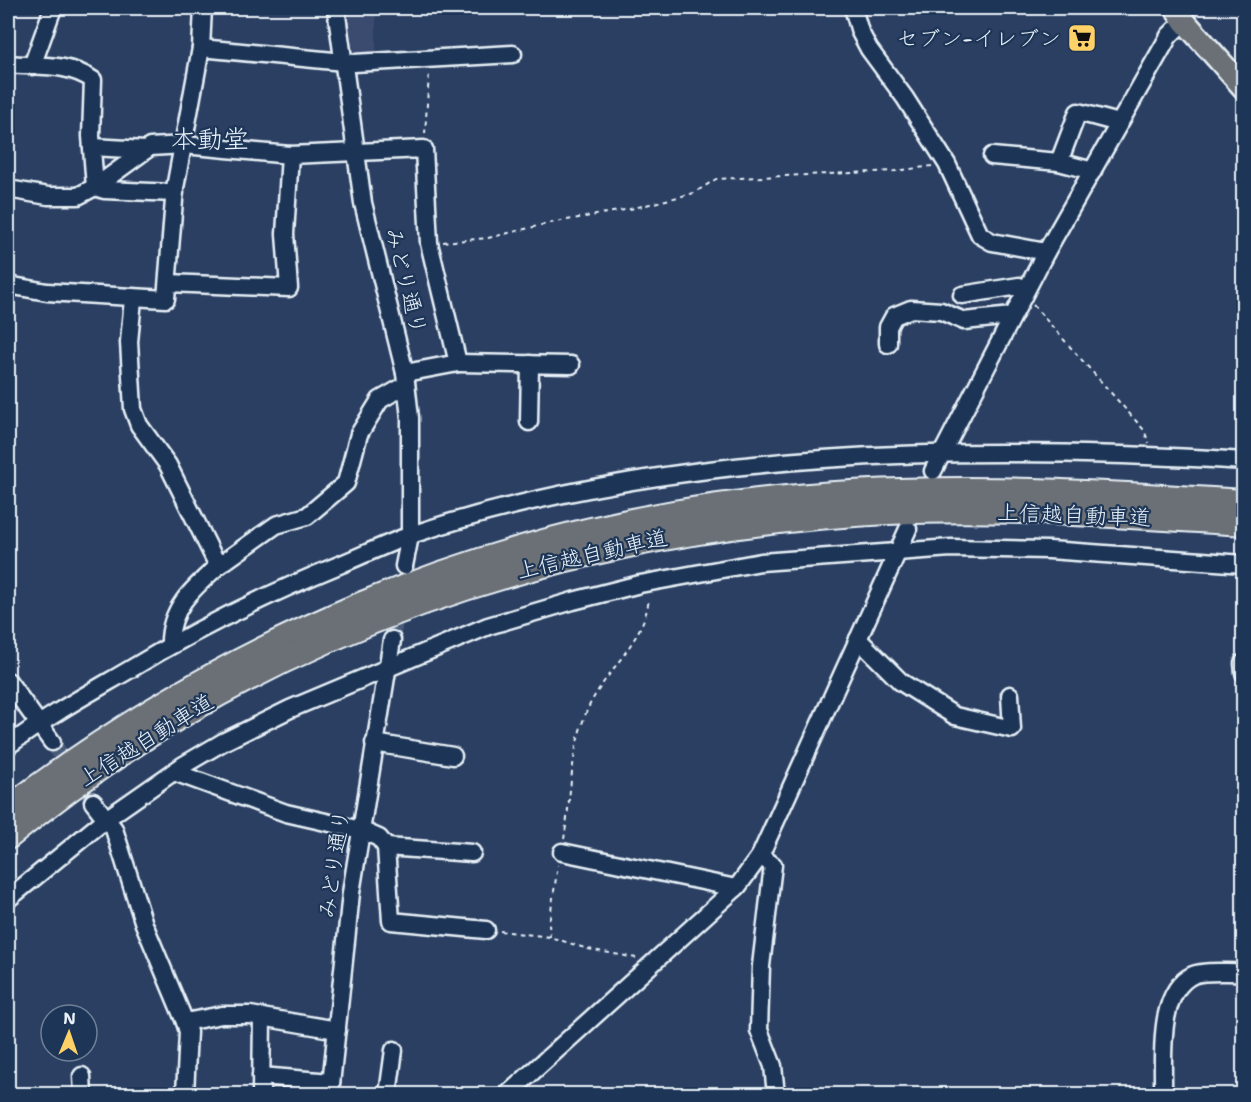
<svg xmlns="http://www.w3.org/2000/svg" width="1251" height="1102" viewBox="0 0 1251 1102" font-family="'Shantell Sans','Klee One',sans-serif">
<rect width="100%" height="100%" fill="#2b3f62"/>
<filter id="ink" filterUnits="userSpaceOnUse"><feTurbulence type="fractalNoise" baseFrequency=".0167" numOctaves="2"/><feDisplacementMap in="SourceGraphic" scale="12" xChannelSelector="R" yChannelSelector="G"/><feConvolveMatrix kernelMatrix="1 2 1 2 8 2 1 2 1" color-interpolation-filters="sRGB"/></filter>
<g filter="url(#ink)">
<polygon fill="#3b4b70" points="347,8 376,8 376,60 353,60"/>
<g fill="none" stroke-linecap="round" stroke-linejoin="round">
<g stroke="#475a78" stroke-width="16" stroke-dasharray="16 8" stroke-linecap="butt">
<polyline points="392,640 404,566"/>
<polyline points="52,742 93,802"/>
</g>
<g stroke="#e8f1f8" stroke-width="21">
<g id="minor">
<polyline points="336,8 363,203 405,373 410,418 410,536 404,566"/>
<polyline points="853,8 860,32 869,49 905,98 947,164 980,235 992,242 1046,252"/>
<polyline points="201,48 354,63 513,54"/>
<path d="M8,64C38,67 67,62 93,80L91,136L95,187L104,190L175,193"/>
<polyline points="32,66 53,8"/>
<polyline points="92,147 146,150"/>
<polyline points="992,156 1059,162 1093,171"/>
<polyline points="1059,162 1078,112 1119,123"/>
<polyline points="8,189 48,196 78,196 95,187 150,147 184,145 290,155 424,149 429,243 458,363 405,373"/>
<polyline points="168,283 289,288 285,234 290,155"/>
<polyline points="8,285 47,292 166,299 175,188 201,48 203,8"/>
<polyline points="962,295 1019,286 1024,294"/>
<path d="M133,299L129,342L133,409L139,425L168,465L218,566C192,589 169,609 170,645"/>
<polyline points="888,344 888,327 894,316 911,309 941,311 964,321 1012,316"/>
<polyline points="458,363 571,365"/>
<polyline points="529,422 530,364"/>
<polyline points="933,471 1046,252 1169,36 1184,21"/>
<polyline points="218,566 276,525 307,516 346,483 359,434 380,400 406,385"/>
<polyline points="858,639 901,682 955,716 1012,729 1010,695"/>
<polyline points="1243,663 1244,673"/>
<polyline points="8,681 52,742"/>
<polyline points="374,743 453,756"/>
<path d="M8,746C46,717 88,694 129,670C196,629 266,595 339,565C363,555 386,544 411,535C671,448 972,444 1244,461"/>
<polyline points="174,772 286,813 361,830 379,838 386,847 391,921 486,930"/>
<polyline points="93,802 114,829 144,924 185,1022 188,1032 185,1094"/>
<polyline points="386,847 472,853"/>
<polyline points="562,852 736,888"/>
<polyline points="760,856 773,865 761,966 759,1030 773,1066 776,1094"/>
<polyline points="8,899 106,819 182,766 223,742 290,709 488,626 573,601 640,584 761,562 951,548 1049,550 1244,564"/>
<polyline points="185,1022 222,1015 250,1015 337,1030"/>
<polyline points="82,1076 83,1094"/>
<polyline points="261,1076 331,1082"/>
<polyline points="261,1094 262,1017"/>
<polyline points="330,1094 351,893 392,640"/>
<polyline points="388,1094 394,1050"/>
<polyline points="508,1094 738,886 760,856 908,529"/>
<path d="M1163,1094C1164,1061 1156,992 1193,975C1206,970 1229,973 1244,972"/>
</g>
</g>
<g stroke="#e8f1f8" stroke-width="26">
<polyline id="major" points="1176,8 1184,21 1244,88"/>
</g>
<g stroke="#e8f1f8" stroke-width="28">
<g id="highway">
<path d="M8,809C227,642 484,532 758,501C919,482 1082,491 1244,502"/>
<path d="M8,837C260,629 565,529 888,512C1006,506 1126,516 1244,523"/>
</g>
</g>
<g stroke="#e8f1f8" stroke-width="2" stroke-dasharray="4.5 4.5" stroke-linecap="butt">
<polyline points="425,134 429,74"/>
<polyline points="443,242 488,238 550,223 630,209 694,193 716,179 896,171 932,166"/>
<polyline points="1033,305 1144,430 1149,443"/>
<path d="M564,839C571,799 570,752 586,713C602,673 644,644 649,598"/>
<polyline points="500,931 550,937 588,949 636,958"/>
<polyline points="550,937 549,924 558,865"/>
</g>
<use href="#minor" stroke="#1d3557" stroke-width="16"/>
<use href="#major" stroke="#6b6f75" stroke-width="21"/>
<use href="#highway" stroke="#6b6f75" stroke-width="24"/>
</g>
</g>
<defs>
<g id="supermarket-square" transform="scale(1.5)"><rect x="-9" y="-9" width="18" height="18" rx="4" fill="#ffd166" stroke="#1d3557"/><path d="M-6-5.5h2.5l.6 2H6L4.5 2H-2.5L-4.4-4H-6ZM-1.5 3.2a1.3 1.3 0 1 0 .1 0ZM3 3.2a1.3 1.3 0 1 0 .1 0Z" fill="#111"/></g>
</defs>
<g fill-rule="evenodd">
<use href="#supermarket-square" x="1082" y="38"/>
</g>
<g text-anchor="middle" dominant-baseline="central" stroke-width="4.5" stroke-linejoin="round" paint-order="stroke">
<g font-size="22" fill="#e8f1f8" stroke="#1d3557" text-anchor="end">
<text x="1061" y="38">セブン-イレブン</text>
</g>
<g font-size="22" fill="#e8f1f8" stroke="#1d3557">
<text transform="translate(406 281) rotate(76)">みどり通り</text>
<text transform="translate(1074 515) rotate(2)">上信越自動車道</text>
<text transform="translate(592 554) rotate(-13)">上信越自動車道</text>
<text transform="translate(146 740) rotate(-32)">上信越自動車道</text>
<text transform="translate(334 864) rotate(-82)">みどり通り</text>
</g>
<g font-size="26" fill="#e8f1f8" stroke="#1d3557">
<text x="210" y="138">本動堂</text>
</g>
</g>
<rect width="1251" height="1102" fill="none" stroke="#1d3557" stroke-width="30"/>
<rect x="15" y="15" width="1221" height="1072" fill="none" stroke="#e8f1f8" stroke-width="2" filter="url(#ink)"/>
<g transform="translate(69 1033) rotate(2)"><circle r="28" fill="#1d3557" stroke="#6e8097" stroke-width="1.5"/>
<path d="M0-4.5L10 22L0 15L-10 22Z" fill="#ffd166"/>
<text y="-9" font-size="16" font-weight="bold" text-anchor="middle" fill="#e8f1f8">N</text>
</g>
</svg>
